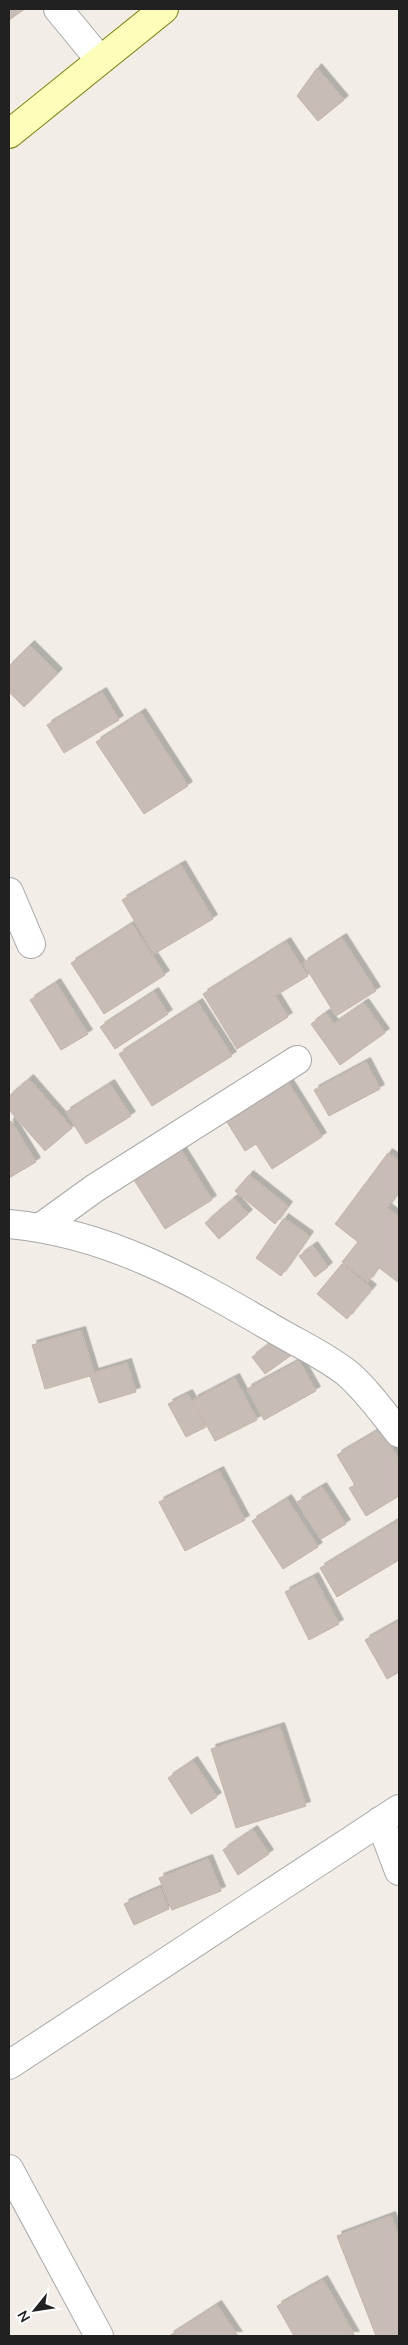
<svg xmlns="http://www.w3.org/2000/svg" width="408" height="2345" viewBox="0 0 408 2345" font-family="Mulish,sans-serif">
<defs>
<filter id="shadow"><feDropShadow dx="4.5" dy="-4.5" stdDeviation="0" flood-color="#0004"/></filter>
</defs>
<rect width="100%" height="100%" fill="#f2eee7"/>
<g fill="#c7bdb6" stroke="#c5b4a8" filter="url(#shadow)">
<polygon points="9,9 25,9 9,20"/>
<polygon points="317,68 344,100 318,121 297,96"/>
<polygon points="30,645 58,673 24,707 9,692 9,666"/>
<polygon points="102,692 119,720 64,753 47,725"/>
<polygon points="141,713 188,786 144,814 96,742"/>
<polygon points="181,865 213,919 154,954 122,900"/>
<polygon points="132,924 165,975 104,1014 71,963"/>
<polygon points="342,938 376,991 336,1016 303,963"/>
<polygon points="286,942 308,976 275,996 288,1017 237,1049 203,994"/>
<polygon points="56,983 88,1034 61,1050 30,1000"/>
<polygon points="154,992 168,1014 115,1049 100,1027"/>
<polygon points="198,1003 232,1056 152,1106 119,1054"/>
<polygon points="364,1003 385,1033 340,1065 311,1024 326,1013 334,1024"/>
<polygon points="366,1062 380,1089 329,1116 314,1090"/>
<polygon points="284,1076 322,1137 272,1169 256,1144 245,1151 222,1114"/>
<polygon points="29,1079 72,1128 45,1151 9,1110 9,1096"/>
<polygon points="110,1084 131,1116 86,1144 66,1112"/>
<polygon points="11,1121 36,1162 9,1178 9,1123"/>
<polygon points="176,1142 212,1200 165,1229 129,1172"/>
<polygon points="388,1153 399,1161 399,1191 387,1208 399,1217 399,1283 378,1267 368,1282 342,1262 358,1242 335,1224"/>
<polygon points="249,1175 288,1206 275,1224 235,1191"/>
<polygon points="234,1198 248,1214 219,1239 205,1223"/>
<polygon points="284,1218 309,1236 281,1276 256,1258"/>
<polygon points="313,1246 328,1267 315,1277 299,1256"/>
<polygon points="342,1264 372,1289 347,1319 317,1294"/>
<polygon points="81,1331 94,1373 127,1363 136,1392 99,1403 90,1376 45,1389 32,1345"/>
<polygon points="280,1336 293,1354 265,1374 252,1357"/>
<polygon points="299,1361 316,1391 264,1420 247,1389"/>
<polygon points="235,1378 257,1420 215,1441 193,1400"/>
<polygon points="188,1394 206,1427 186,1437 168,1404"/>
<polygon points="381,1429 399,1460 399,1496 366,1516 349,1488 355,1485 337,1455"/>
<polygon points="219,1471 245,1520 185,1551 159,1502"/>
<polygon points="322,1487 346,1524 321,1539 297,1502"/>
<polygon points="287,1499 318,1547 283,1569 252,1521"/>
<polygon points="399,1520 399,1560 337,1597 320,1568"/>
<polygon points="314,1577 339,1624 309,1640 285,1592"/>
<polygon points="399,1621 399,1672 387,1679 365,1640"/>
<polygon points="280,1727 306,1806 236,1828 211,1749"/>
<polygon points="193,1761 217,1797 191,1814 168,1778"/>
<polygon points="253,1830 269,1854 238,1875 223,1850"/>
<polygon points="208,1859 221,1891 172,1910 159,1878"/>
<polygon points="160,1888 169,1909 134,1925 124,1904"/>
<polygon points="391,2216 399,2237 399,2336 376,2336 337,2236"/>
<polygon points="323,2280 355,2336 294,2336 277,2306"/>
<polygon points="217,2305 238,2336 169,2336"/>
</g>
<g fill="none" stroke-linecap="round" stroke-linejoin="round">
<g stroke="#a8a8a8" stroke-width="30">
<g id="street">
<polyline points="58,9 100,60"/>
<polyline points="9,892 31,944"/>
<path d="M9,1224C108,1233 188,1279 272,1328C297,1343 324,1355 347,1373C367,1390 383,1413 399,1433"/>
<polyline points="41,1227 95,1188 297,1060"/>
<polyline points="380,1821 399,1871"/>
<polyline points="9,2065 399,1809"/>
<polyline points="9,2169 99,2336"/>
</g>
</g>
<g stroke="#778000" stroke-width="30">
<polyline id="secondary" points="9,134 164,9"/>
</g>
<use href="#street" stroke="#fff" stroke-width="28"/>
<use href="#secondary" stroke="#fdfdba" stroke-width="28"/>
</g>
<rect width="408" height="2345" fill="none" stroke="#212121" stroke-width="20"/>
<g transform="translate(35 2310) rotate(240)" stroke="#ffffff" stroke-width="4" paint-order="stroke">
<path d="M0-4L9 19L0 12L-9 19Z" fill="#212121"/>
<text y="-8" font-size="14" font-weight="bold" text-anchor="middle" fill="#212121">N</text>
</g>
</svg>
